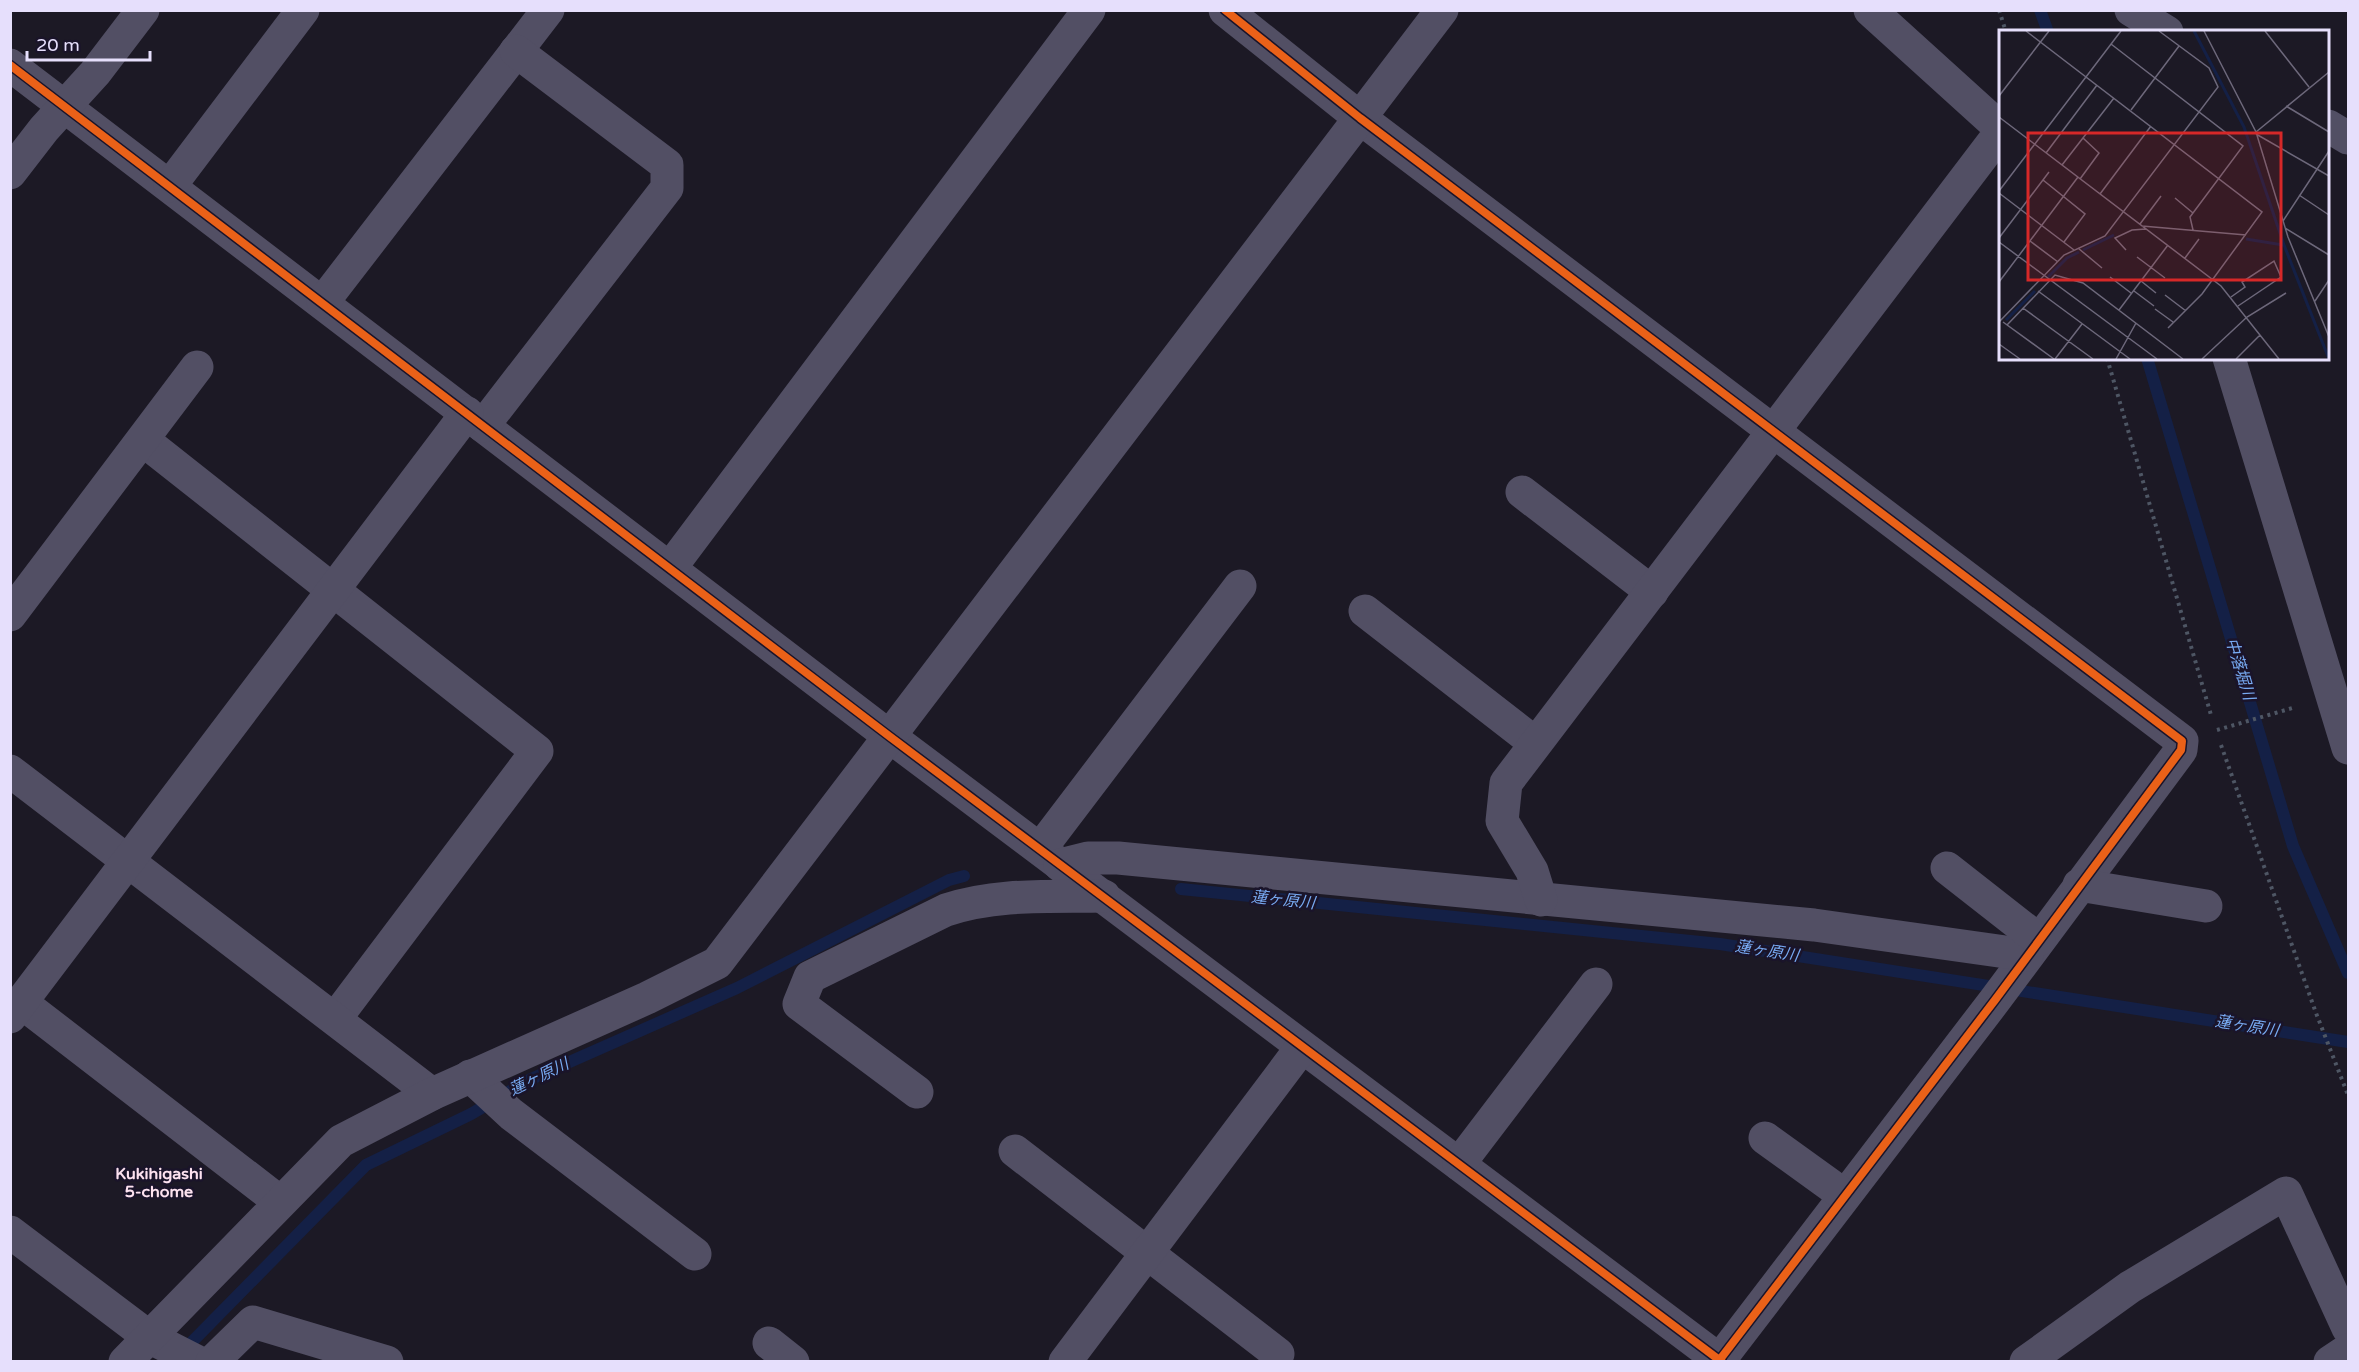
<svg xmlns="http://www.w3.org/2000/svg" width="2359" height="1372" viewBox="0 0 2359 1372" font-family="'Varela Round','Noto Sans JP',sans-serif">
<rect width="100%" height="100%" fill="#1c1925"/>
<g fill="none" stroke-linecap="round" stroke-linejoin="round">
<g stroke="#142046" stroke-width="12">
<polyline points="2040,10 2048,32"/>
<polyline points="2147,358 2293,846 2348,973"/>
<polyline points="1181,889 1720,944 2348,1042"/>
<polyline points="183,1351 366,1165 471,1114 531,1079 737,988 949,880 964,876"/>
</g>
<g stroke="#4e5664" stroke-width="4" stroke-dasharray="3 4.5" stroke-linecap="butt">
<polyline points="1999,10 2006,32"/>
<polyline points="2107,358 2211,715"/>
<polyline points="2217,730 2296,707"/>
<polyline points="2221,745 2316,1013 2348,1095"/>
</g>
<g stroke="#524f64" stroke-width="33">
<polyline points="1225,10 1360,118 2182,741 2181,750 1995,1000 1718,1362"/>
<polyline points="2131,10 2167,32"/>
<polyline points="10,65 889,736 1722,1362"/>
<polyline points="2328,126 2348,138"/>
<polyline points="10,173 44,129 95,73 143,10"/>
<polyline points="170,186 303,10"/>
<polyline points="323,302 548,10"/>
<polyline points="2229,358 2348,748"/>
<polyline points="483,426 667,188 667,165 516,51"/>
<polyline points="143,440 537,751 335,1019"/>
<polyline points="1522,492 1652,592"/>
<polyline points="671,567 1089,10"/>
<polyline points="1365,611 1535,743"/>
<polyline points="10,615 197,367"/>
<polyline points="10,771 432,1094"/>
<polyline points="1041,848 1240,586"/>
<polyline points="1060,865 1088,858 1118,858 1814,925 2027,955"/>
<polyline points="1947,868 2039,940"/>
<polyline points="2079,885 2206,906"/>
<polyline points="1541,900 1532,871 1502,821 1506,783 1997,137 1998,126 1870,10"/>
<polyline points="22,1003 280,1202"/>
<polyline points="10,1017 467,413"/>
<polyline points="470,1076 511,1114 695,1254"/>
<path d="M917,1092L799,1004L810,977L946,910C997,893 1051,897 1104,896"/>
<polyline points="1765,1138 1844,1195"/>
<polyline points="1015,1151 1278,1354"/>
<polyline points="1459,1164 1596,984"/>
<polyline points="10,1232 149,1337 198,1362"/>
<polyline points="769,1343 793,1362"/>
<polyline points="125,1362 341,1141 432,1094 647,998 717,963 1442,10"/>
<polyline points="212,1362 253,1322 387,1362"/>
<polyline points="1065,1362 1302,1047"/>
<polyline points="2026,1362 2130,1287 2286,1193 2348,1328"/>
<polyline points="2330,1362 2348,1350"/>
</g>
<g stroke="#1a142a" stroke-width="11">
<g id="cycleway">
<polyline points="1225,10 1360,118 2182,741 2181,750 1995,1000 1718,1362"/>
<polyline points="10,65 889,736 1722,1362"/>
</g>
</g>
<use href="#cycleway" stroke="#ea6118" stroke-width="8"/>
</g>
<g text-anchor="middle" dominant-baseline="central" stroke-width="5" stroke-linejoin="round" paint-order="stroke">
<g font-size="16" font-style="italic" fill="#78aaf2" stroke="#1a142a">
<text transform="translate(2240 669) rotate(73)">中落堀川</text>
<text transform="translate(1283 900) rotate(6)">蓮ヶ原川</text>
<text transform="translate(1767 951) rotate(9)">蓮ヶ原川</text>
<text transform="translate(2247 1026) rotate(9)">蓮ヶ原川</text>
<text transform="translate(539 1077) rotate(-26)">蓮ヶ原川</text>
</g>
<g font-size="16" font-weight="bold" fill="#fce1ef" stroke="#1a142a">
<text x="159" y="1174">Kukihigashi<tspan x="159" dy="18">5-chome</tspan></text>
</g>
</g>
<g transform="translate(1999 30)">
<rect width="330" height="330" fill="#1c1925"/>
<path fill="none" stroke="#142046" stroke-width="3" d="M195,1L245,97L285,215M247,209L284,215M285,215L330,329M84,220L115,205M49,247L68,228L80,222M7,290L36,261"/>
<path fill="none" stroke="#6d687b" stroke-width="1.5" d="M27,1L263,182L203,264L169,298M205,1L257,102L289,207L330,307M266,1L310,57M112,14L244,116L191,187L194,200M0,66L50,1M287,76L330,102M132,80L180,16M0,87L222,256L280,329M257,102L330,42M257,104L330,146M47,123L98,55M63,135L115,68M81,149L100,123L84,108M44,150L86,184L65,212M0,161L122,1M0,163L75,220M101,164L152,96M300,165L330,185M176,168L194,183M284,191L330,121M141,194L162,166M143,196L247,205M286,198L330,225M0,208L50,142M31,211L59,232M0,212L158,329M79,218L103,238M127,220L116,208L133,200L147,199M138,227L166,248M186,228L200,209M111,247L132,263M142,251L157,263M0,252L79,147M39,261L131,329M135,261L155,276M166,265L187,281M232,267L246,257L243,252L275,231L282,247L239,276M316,271L330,250M24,278L94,329M156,279L174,292M120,280L169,215M0,292L65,225L106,206L219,57L210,38L160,1M4,292L55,329M8,295L56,245L84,253L184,329M0,314L21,329M56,329L83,294M117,329L137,293M203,329L248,287L287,263M237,329L261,305"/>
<path fill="#d62828" fill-opacity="0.15" stroke="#d62828" stroke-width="3" d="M29,103H282V250H29Z"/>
<rect width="330" height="330" fill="none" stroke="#e6dffc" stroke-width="3"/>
</g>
<rect width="2359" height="1372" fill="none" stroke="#e6dffc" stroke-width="24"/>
<path d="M27 51v9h123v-9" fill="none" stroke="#e6dffc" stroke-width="3"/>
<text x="36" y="51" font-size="18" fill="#e6dffc" stroke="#1a142a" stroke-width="4.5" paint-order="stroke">20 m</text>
</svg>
